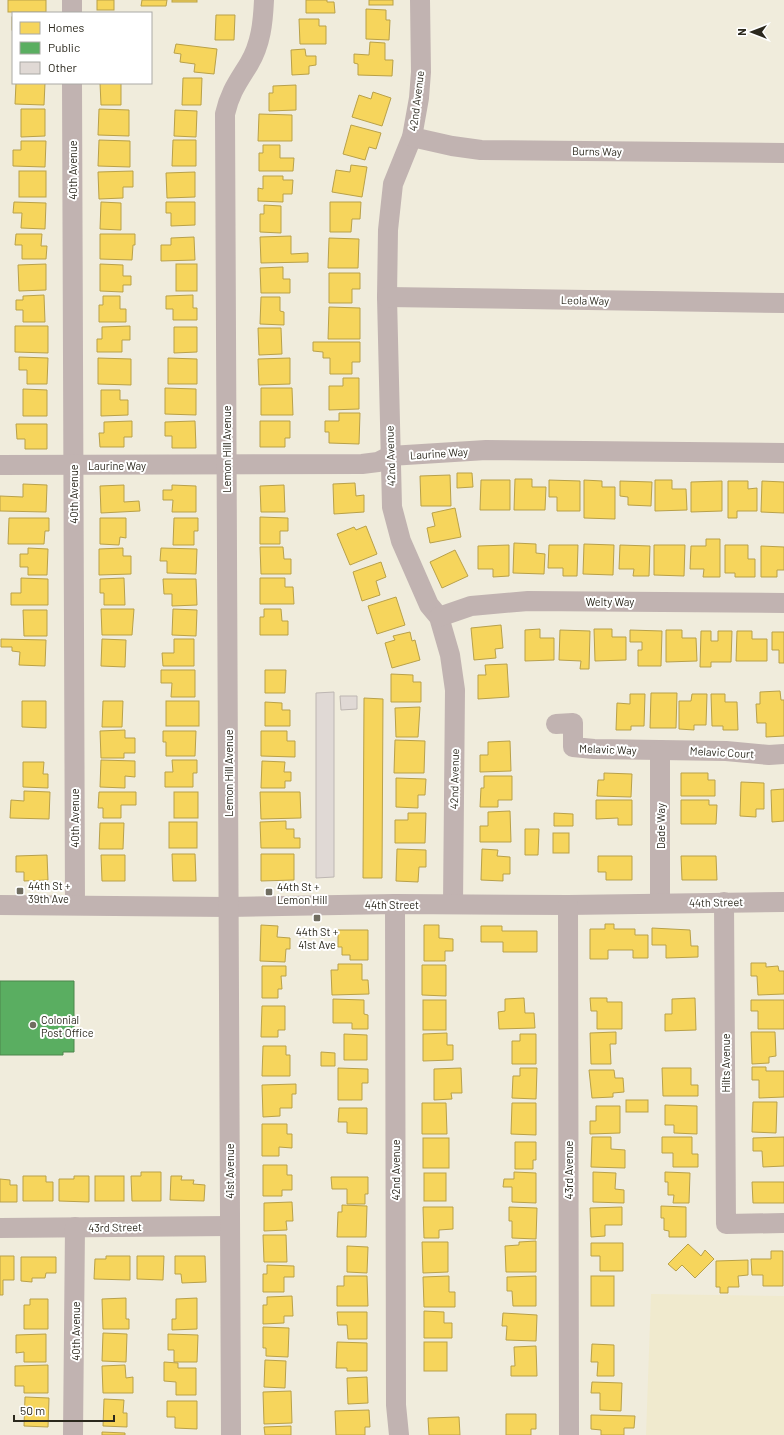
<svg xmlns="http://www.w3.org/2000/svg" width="784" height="1435" viewBox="0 0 784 1435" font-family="Barlow,sans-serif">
<rect width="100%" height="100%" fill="#f0ecdc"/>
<polygon fill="#f0eace" points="651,1294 784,1296 784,1435 646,1435"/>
<g fill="#f6d55c" stroke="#b9a149">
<rect x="8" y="0" width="38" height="12"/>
<rect x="97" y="0" width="17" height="10"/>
<polygon points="142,0 167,0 166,6 141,6"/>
<rect x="172" y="0" width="25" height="2"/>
<polygon points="306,0 327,0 327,2 334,2 335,13 306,13"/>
<rect x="369" y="0" width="24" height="5"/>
<polygon points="366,9 386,10 386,20 390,20 389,40 366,39"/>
<polygon points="216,15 235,15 234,40 215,40"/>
<rect x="12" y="17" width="1" height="13"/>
<polygon points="299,19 319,19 319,26 326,26 326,44 300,44"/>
<polygon points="370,42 385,43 385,60 393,60 392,76 358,75 358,64 354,63 354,54 369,55"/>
<polygon points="176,44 217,49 214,74 194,72 195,64 180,62 181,54 174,53"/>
<polygon points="305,49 306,56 316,56 316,65 309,66 309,74 292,75 291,50"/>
<polygon points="183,78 202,78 201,105 182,105"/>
<polygon points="16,83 45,83 44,105 15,104"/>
<polygon points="100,83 121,83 121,105 101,105"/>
<polygon points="296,85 296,110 269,111 269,93 273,93 273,86"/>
<polygon points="373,92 391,98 382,126 352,117 359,95 371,99"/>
<polygon points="21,109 45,109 45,136 21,137"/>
<polygon points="99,109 129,110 129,136 98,135"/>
<polygon points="175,110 197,111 196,137 174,136"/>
<polygon points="259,114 292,115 292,141 258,141"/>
<polygon points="351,125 381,133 376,149 369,147 365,160 343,154"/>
<polygon points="99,140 130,141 130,167 98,166"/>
<polygon points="173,140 196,140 196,166 172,166"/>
<polygon points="21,141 46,141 45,167 13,166 13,150 21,150"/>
<polygon points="263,145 280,145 280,158 294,158 293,171 259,171 259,153 263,153"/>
<polygon points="351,165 367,167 362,197 332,192 336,170 350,172"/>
<rect x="19" y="171" width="27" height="26"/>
<polygon points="133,171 133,187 123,187 123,198 99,199 98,172"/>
<polygon points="195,172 195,197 167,198 166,173"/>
<polygon points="263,176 283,176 283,180 293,180 292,194 283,194 283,202 258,201 258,188 263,189"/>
<polygon points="14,202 46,203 45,229 21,228 22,213 13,213"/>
<polygon points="101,202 121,203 121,230 100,229"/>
<polygon points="166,202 195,202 195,225 171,226 171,213 166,213"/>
<polygon points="330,202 361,202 360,219 352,219 351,232 330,232"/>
<polygon points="264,205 281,206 281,233 260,232 260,214 264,214"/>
<polygon points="16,234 42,234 41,246 47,246 46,259 22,259 22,245 15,245"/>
<polygon points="100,234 135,234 135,245 133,245 132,260 100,259"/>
<polygon points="291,236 291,254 308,253 308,262 261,263 260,237"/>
<polygon points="194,237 195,260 161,261 161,245 171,245 171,238"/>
<polygon points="329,238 359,239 358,268 328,268"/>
<polygon points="46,264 46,290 19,291 18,265"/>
<polygon points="100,264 123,265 123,276 131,276 131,285 123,285 123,292 100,291"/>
<rect x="176" y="264" width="21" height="27"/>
<polygon points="283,267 283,279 290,279 290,293 261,293 260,268"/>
<polygon points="329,273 360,273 360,289 352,289 352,303 329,303"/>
<polygon points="44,295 45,322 23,322 23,310 16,310 16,300 23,300 23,296"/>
<polygon points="193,295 193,308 197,308 197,320 173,320 173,309 166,309 166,296"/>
<polygon points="103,296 120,296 120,309 126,309 126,322 99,322 99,305 103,305"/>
<polygon points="261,297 280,297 280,311 284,312 284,325 260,324"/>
<polygon points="329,307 360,308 360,339 328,339"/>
<polygon points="15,326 48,326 48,353 15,352"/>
<polygon points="130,326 130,340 122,340 122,352 97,352 97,339 102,339 102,327"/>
<polygon points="174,327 197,327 197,352 174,353"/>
<polygon points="258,328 281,328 282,354 259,355"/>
<polygon points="313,342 360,342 360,362 352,362 352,374 330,374 330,358 323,358 323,352 313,351"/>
<polygon points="19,357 48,358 47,384 27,384 27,370 19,370"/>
<polygon points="98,358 131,359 131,385 98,384"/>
<polygon points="168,358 197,359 197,384 168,384"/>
<polygon points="290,358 290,384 259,385 258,359"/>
<polygon points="343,378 359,378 359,409 329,410 329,386 343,386"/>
<polygon points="165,388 196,389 196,415 165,414"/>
<polygon points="261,388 292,388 293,415 261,415"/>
<polygon points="23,389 47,390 47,416 23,416"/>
<polygon points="101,390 120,390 120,400 128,400 128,415 101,416"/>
<polygon points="339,413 360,413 359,444 329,443 329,432 325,432 325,421 339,421"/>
<polygon points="132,421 132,437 124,437 124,447 100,447 99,433 104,433 104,422"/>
<polygon points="195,421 196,448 172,448 172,436 165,436 165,422"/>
<polygon points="260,421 290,421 290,438 285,438 285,447 260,447"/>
<polygon points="16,424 47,424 47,449 25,449 25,439 17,439"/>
<polygon points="457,473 472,473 473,487 457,488"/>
<polygon points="450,475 451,506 421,506 420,476"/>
<polygon points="515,479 532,479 532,487 546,487 545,510 514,510"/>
<polygon points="481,480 510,480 510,510 480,510"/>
<polygon points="549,480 580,481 580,511 557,511 557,497 549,497"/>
<polygon points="584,480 602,481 602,487 615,487 615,519 584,518"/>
<polygon points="655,480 672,480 672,489 686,489 687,510 655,511"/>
<polygon points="620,481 652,482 651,506 628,505 628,497 620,496"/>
<polygon points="722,481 722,511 691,512 691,482"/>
<polygon points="728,481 748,481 748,489 757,488 757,511 737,511 737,518 728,518"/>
<polygon points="762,481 784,482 784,513 761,512"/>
<polygon points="355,483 356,496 364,495 364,512 334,514 333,484"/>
<polygon points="23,484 47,485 46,512 0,511 0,496 23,497"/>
<polygon points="124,485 124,502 139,501 140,511 101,513 100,486"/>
<polygon points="172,485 196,486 196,512 172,512 173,500 163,500 163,490 172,490"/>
<polygon points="284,485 285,512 261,512 260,486"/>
<polygon points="455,508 461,537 430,543 427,528 435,526 432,513"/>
<polygon points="260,517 288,518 288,531 280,531 280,544 260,544"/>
<polygon points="9,518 49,518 49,531 45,531 44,544 8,544"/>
<polygon points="100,518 126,518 126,538 120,537 119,545 100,544"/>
<polygon points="174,518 198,518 198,531 194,531 194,545 173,545"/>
<polygon points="366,526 377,554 350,565 337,534 354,527 356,530"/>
<polygon points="706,539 720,539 720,577 703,577 704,569 690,569 691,546 706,546"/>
<polygon points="514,543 536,544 536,553 545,554 544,574 513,573"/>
<polygon points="584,544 614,545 613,575 583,574"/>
<polygon points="509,545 509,576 493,577 493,569 478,569 478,546"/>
<polygon points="549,545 578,545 577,576 563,576 563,568 548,568"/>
<polygon points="620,545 650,546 649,576 633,576 634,569 619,569"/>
<polygon points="654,545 685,545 684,576 654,575"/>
<polygon points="725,545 748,545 748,559 755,559 755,577 735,577 735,573 725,573"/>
<polygon points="761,546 784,547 784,570 777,570 777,577 761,577"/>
<polygon points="260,547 283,547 284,559 291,559 291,574 261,574"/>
<polygon points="28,548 48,549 47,575 28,575 28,567 20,567 20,554 28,554"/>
<polygon points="123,548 123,556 131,556 131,574 99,575 99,549"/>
<polygon points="161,548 197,549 196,574 167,573 167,561 160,561"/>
<polygon points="455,550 468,576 442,588 430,562"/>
<polygon points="381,562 386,577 376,581 380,595 362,601 353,572"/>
<polygon points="21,578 48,579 48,605 11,605 11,593 21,593"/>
<polygon points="124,578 125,605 104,605 104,593 100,593 100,579"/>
<polygon points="260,578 285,578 285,587 293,587 294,604 260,604"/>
<polygon points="163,579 196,579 197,605 172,606 172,594 164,594"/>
<polygon points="396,597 405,625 377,634 368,606"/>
<polygon points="101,609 134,609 132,635 102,635"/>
<polygon points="173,609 197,610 196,636 172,635"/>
<polygon points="264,609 281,609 282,621 288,621 288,635 260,635 260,617 264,617"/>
<polygon points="23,610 47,610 47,636 24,636"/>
<polygon points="501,625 503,648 495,649 496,658 474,660 471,628"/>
<polygon points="540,629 540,638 554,638 554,660 525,661 525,630"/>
<polygon points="594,629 612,629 612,637 626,637 626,660 595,661"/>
<polygon points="560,630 590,631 589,669 580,669 581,661 559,660"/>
<polygon points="630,630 662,631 661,666 638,666 638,650 642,650 642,642 630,642"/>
<polygon points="666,630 682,630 682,638 696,638 697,661 666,662"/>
<polygon points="701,631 711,631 711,641 718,641 718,631 732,631 731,662 711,662 711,667 700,667"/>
<polygon points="737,631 752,631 752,639 767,639 767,661 736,661"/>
<polygon points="410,632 412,641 415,640 420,660 392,668 385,643 395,640 393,636"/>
<polygon points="772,632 784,632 784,663 779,663 779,650 772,650"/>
<polygon points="1,639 46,640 45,666 19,665 20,652 12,651 12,647 1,647"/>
<polygon points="102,639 126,640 125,667 101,666"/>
<polygon points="174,639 194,639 194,666 163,666 162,653 174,653"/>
<polygon points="507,664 509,697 478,699 478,675 486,675 485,665"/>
<polygon points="161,670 195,670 195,697 171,697 172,683 161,683"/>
<polygon points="265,670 286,670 285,693 265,693"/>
<polygon points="391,674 413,675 413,682 421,682 421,702 391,702"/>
<polygon points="780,691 781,700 784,700 784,736 766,737 766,723 757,723 756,704 760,704 760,692"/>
<polygon points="651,693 677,693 676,728 650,728"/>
<polygon points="630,694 645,694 644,726 631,726 631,730 616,730 617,703 630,704"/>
<polygon points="692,694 707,694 706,725 694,725 694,730 679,729 679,701 691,701"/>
<polygon points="711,694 725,694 725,702 737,702 738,730 723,730 723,726 712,726"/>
<polygon points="364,698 383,699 382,878 363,878"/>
<polygon points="22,701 46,701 46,728 22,727"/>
<polygon points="103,701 123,701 122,727 102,727"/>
<rect x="166" y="701" width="33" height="25"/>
<polygon points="265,702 282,703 282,710 290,710 290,726 265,726"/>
<polygon points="420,707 418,737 396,737 395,708"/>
<polygon points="125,730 125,738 135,738 135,753 124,753 124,758 101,758 100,731"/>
<polygon points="163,731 196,731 195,756 166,756 166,742 163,742"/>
<polygon points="261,731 287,731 287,741 295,741 295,757 261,756"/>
<polygon points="395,740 425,741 424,773 394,773"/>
<polygon points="510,741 511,771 480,772 480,755 488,755 488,742"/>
<polygon points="101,760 135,761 135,777 125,776 125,788 100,787"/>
<polygon points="172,760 197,760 197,773 193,773 193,787 165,787 165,772 173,772"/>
<polygon points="262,761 285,762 284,772 291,772 291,781 285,781 285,788 261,788"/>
<polygon points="23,762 44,762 43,774 48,774 48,788 23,787"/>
<polygon points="604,773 632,774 631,797 597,796 598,780 604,780"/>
<polygon points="681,773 708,773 708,780 715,780 715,796 681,796"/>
<polygon points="484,776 512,776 512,800 498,800 498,807 480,807 481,788 484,788"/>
<polygon points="396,778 426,779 425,795 418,795 418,808 396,807"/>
<polygon points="741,782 764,783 764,809 756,809 756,817 740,816"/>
<polygon points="784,789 784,821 772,822 771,790"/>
<polygon points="24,791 50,792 49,819 10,818 11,800 24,801"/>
<polygon points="99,792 136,792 136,805 121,805 121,818 103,818 103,808 98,808"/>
<rect x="174" y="792" width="24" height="26"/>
<polygon points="260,792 300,792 301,818 261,819"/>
<polygon points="596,800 632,800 632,825 618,825 618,818 596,819"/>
<polygon points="681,800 709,800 709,805 717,805 716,824 681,824"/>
<polygon points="510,811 511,842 480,842 480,826 488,826 488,812"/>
<polygon points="408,813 426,813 425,843 395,843 395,820 408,820"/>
<polygon points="554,813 573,814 573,826 554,826"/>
<polygon points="286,821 286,829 294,829 294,838 300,838 300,848 261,848 260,822"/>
<rect x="169" y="822" width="28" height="26"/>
<polygon points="100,823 124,823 123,849 99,849"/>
<polygon points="525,829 539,829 538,855 525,855"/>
<rect x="553" y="833" width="16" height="20"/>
<polygon points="397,849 426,850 426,867 419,867 418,882 396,881"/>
<polygon points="482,849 498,850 497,856 510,857 510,874 503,874 503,881 481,880"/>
<polygon points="172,854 195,854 196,881 173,881"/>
<polygon points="261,854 294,854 294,880 261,881"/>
<polygon points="47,855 48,880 24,881 24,872 16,872 16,856"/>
<polygon points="101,855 125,855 125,881 102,881"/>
<polygon points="598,856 632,856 632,880 606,880 606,872 598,872"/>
<polygon points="681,856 716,856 717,880 682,880"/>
<polygon points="605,924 614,924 614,929 635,929 635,935 648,935 648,958 633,958 633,950 608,950 608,959 590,959 590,929 605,929"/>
<polygon points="261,925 278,926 277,937 290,938 290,949 286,949 285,962 260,961"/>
<polygon points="424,925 439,925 439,938 453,939 453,951 445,951 445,961 424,961"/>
<polygon points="481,926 502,926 502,931 537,931 537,952 503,952 503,942 481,942"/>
<polygon points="652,928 690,930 691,946 698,946 698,957 666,958 666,945 652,945"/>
<polygon points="338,930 368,930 368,960 350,960 350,955 342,955 342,947 338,947"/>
<polygon points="751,963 766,963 766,967 778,966 779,971 784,971 784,994 758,995 757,976 751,976"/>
<polygon points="338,964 362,964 362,980 368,980 369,994 332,995 331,970 338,970"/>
<polygon points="422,965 446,965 446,996 422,995"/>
<polygon points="262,966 286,966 286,976 281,976 282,989 278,989 278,998 262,998"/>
<polygon points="524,998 525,1013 534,1013 535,1028 499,1029 498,1012 505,1011 505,999"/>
<polygon points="590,998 607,998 607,1002 622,1002 622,1029 597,1029 597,1011 591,1011"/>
<polygon points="695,998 696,1030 665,1031 665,1014 672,1014 672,999"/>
<polygon points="333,999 364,1000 364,1014 368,1015 368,1029 352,1029 352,1023 333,1023"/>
<rect x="423" y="1000" width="23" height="30"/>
<polygon points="751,1000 784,1000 784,1029 758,1029 758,1011 751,1011"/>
<polygon points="262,1006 285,1006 285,1030 278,1030 278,1037 261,1037"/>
<polygon points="616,1032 616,1044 610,1044 611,1064 591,1064 590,1033"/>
<polygon points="751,1032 775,1032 776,1056 769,1057 769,1063 752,1064"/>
<polygon points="447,1033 447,1045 453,1045 453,1060 423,1061 423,1034"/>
<polygon points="344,1034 367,1035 367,1060 344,1060"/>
<polygon points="520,1034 536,1034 536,1064 512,1064 512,1041 520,1041"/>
<polygon points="263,1046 286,1046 286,1055 290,1055 290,1076 262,1076"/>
<polygon points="321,1052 335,1053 335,1066 321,1066"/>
<polygon points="752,1067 766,1067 766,1071 784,1071 784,1097 759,1098 759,1080 752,1080"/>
<polygon points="338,1068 368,1069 368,1083 362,1083 362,1100 338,1100"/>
<polygon points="461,1068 462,1093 451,1093 452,1099 434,1100 434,1069"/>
<polygon points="520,1068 537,1068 536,1099 512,1098 513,1076 520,1076"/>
<polygon points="662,1068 691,1068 691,1085 698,1085 698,1096 663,1096"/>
<polygon points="589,1070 614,1070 615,1078 623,1078 624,1092 613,1093 613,1097 592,1098"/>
<polygon points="296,1084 296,1094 292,1094 292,1108 280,1108 280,1116 263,1117 262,1085"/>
<rect x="626" y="1100" width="22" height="12"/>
<polygon points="753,1102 777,1102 776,1133 752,1132"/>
<polygon points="422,1103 446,1103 447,1134 422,1134"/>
<polygon points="512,1103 536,1103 536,1135 511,1134"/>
<polygon points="665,1105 697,1106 697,1134 674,1133 674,1125 665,1125"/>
<polygon points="596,1106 620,1106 620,1133 590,1134 590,1121 596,1121"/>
<polygon points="339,1108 367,1108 367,1134 347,1133 347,1122 338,1122"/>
<polygon points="262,1124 287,1124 287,1134 292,1134 292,1148 279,1147 279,1156 262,1156"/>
<polygon points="592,1137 611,1137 611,1149 625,1150 625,1168 591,1167"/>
<polygon points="662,1137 692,1137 692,1154 698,1154 698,1167 673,1167 673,1153 662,1153"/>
<polygon points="784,1137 784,1166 763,1167 762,1151 753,1151 753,1138"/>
<rect x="423" y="1138" width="26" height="30"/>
<polygon points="515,1142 536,1142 536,1160 533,1160 533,1169 515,1169"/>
<polygon points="263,1165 287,1165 287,1175 292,1175 292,1190 282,1190 282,1196 263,1196"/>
<polygon points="141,1172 161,1172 161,1201 132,1201 131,1176 141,1176"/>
<polygon points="514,1172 536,1173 536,1203 512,1202 512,1187 503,1187 504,1179 514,1179"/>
<polygon points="593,1172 616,1173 615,1189 624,1190 624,1203 593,1202"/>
<polygon points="665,1172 690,1173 689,1203 673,1203 674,1195 668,1195 668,1182 665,1182"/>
<rect x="424" y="1173" width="22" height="28"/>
<polygon points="23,1176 46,1176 46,1182 53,1182 53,1201 23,1201"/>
<polygon points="74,1176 89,1176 89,1202 59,1201 59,1179 74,1179"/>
<rect x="95" y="1176" width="29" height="25"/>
<polygon points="171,1176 182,1176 181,1180 194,1180 193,1184 205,1185 204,1201 170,1200"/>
<polygon points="331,1177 368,1177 368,1194 365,1194 365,1204 347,1204 347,1189 332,1189"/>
<polygon points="0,1179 10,1180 10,1185 17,1185 17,1202 0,1202"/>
<polygon points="752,1182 784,1182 784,1203 753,1203"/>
<polygon points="292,1202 293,1221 286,1221 287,1230 264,1231 264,1203"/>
<polygon points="342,1205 367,1206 366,1237 337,1237 338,1212 342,1212"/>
<polygon points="661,1206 686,1207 686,1237 669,1237 669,1231 664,1230 664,1218 661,1218"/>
<polygon points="423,1207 453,1207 453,1229 439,1230 439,1238 424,1238"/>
<polygon points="509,1207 537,1208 536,1239 512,1238 512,1221 509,1221"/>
<polygon points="622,1207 622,1225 605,1225 605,1236 591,1237 590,1208"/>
<polygon points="263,1235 286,1235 287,1262 264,1262"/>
<polygon points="536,1241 536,1272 506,1272 505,1246 519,1245 519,1242"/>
<polygon points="422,1242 448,1242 448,1272 423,1273"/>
<polygon points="591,1243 623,1243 623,1271 600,1271 600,1256 591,1256"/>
<polygon points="688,1244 701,1256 705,1250 714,1259 695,1278 682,1265 676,1271 668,1264"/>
<polygon points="347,1246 368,1247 367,1273 347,1272"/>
<polygon points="771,1251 783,1251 783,1286 763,1286 763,1275 752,1275 751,1259 771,1259"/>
<polygon points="0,1256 14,1256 14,1280 3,1280 3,1295 0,1295"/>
<polygon points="106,1256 130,1256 130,1280 94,1279 95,1259 106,1259"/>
<polygon points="137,1256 164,1256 163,1280 137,1279"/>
<polygon points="175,1256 205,1256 206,1282 182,1283 181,1274 175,1274"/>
<polygon points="21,1257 56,1257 56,1273 46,1273 45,1278 32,1278 32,1282 21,1281"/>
<polygon points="748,1260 748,1275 738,1276 739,1287 728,1287 728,1293 720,1293 720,1287 716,1287 716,1261"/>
<polygon points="267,1265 294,1266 294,1277 284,1277 284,1292 263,1292 263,1274 267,1274"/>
<polygon points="344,1276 367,1276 368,1306 337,1306 337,1286 344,1286"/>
<polygon points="449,1276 449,1292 455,1292 455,1307 424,1307 423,1277"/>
<polygon points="536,1276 536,1306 513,1306 512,1291 507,1291 507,1277"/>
<rect x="591" y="1276" width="23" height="30"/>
<polygon points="292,1296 293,1316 284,1316 284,1323 263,1324 263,1305 267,1305 267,1297"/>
<polygon points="126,1298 126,1319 129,1319 129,1329 103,1329 102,1299"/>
<polygon points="197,1298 197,1329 172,1330 172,1319 176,1319 176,1299"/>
<polygon points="30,1299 48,1299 48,1329 24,1329 24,1305 30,1305"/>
<polygon points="424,1311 444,1312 444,1323 452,1323 452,1338 424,1338"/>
<polygon points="337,1312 367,1312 367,1339 348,1339 347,1325 338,1325"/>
<polygon points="503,1313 537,1315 536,1341 506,1340 507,1326 502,1326"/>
<polygon points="263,1327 289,1328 288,1357 266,1356 266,1348 263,1348"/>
<polygon points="103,1333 127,1334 126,1362 102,1361"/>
<polygon points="46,1334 46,1362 24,1362 24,1352 16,1353 16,1335"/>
<polygon points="168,1334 198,1335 197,1362 174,1362 174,1350 168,1350"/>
<polygon points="337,1342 367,1343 367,1371 347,1371 347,1368 336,1368"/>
<rect x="424" y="1342" width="23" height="29"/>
<polygon points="592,1344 614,1345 614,1376 597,1376 598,1362 591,1362"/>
<polygon points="536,1346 537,1376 511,1376 511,1366 515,1366 514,1347"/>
<polygon points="265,1360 286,1361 285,1388 264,1387"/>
<polygon points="164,1362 178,1363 178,1368 196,1368 196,1395 176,1395 176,1382 164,1381"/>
<polygon points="48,1365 48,1393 24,1393 24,1386 15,1386 15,1366"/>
<polygon points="125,1365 126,1378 133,1377 133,1393 103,1393 102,1366"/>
<polygon points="367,1377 368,1403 348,1404 347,1378"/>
<polygon points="592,1382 622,1383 621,1411 600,1410 600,1393 591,1393"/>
<polygon points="291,1391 292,1423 264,1424 263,1392"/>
<polygon points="25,1397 49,1398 48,1427 24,1426"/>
<polygon points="104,1399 124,1400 123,1413 127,1413 127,1427 103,1426"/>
<polygon points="167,1401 197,1401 197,1429 175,1428 175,1417 167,1417"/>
<polygon points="369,1410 370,1427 365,1427 365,1435 336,1435 335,1411"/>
<polygon points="506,1414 536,1414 536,1429 531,1429 531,1435 506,1435"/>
<polygon points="591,1415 635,1416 634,1428 624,1428 624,1435 601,1435 601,1430 591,1429"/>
<polygon points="459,1417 460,1435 429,1435 428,1418"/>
<polygon points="291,1426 291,1435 265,1435 264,1427"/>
<polygon points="102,1432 125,1433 125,1435 102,1435"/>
</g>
<polygon fill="#5aae61" stroke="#4c864d" points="0,981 74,981 74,1052 63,1052 63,1055 0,1055"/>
<g fill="#e0d9d5" stroke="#bdb6b2">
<polygon points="334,692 334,877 316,878 316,693"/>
<polygon points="340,696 357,696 357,709 341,710"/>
</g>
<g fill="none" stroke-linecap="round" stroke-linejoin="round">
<g stroke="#c1b3b1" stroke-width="20">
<polyline points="72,0 72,13"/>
<polyline points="420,0 421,72 419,98 412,137 393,184 388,230 387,297 392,507 401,541 429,605 439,617 450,655 455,690 453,904"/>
<polyline points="72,83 75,905"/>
<polyline points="412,137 452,146 481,150 784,153"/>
<polyline points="387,297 784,303"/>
<polyline points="0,465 362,464 378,462 390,456 486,450 784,453"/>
<polyline points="439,617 471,606 528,601 784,603"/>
<polyline points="556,724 573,723 573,747 594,749 726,751 769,755 784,754"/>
<polyline points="660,750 660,903"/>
<polyline points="724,902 726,1224 784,1223"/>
<polyline points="395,904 396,1405 399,1435"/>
<polyline points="0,905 228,907 395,904 568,905 784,902"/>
<polyline points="568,905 569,1435"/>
<polyline points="0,1228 230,1226"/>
<polyline points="73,1435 75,1227"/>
<path d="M231,1435L225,114C230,92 238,82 249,64C261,44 263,22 264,0"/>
</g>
</g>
<g fill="#706d60" stroke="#fff" stroke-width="1.5">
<rect x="16" y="887" width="8" height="8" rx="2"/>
<rect x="265" y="888" width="8" height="8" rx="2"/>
<rect x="313" y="914" width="8" height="8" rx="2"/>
<circle cx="33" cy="1025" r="4"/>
</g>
<g text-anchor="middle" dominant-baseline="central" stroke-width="4" stroke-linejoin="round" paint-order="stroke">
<g font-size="11" fill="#2b281d" stroke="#fff">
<text transform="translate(416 101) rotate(-83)">42nd Avenue</text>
<text transform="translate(597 151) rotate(1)">Burns Way</text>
<text transform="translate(72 170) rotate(-90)">40th Avenue</text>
<text transform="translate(585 300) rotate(1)">Leola Way</text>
<text transform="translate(226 449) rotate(-90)">Lemon Hill Avenue</text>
<text transform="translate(439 453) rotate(-4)">Laurine Way</text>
<text transform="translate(390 456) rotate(-92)">42nd Avenue</text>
<text x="117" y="465">Laurine Way</text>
<text transform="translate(73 494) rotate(-90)">40th Avenue</text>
<text x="610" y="601">Welty Way</text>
<text transform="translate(608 749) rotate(2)">Melavic Way</text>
<text transform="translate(722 752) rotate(3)">Melavic Court</text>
<text transform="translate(228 773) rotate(-90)">Lemon Hill Avenue</text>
<text transform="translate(454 779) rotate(-89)">42nd Avenue</text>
<text transform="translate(74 818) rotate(-90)">40th Avenue</text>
<text transform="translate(660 826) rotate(-90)">Dade Way</text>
<text transform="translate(716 902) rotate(-1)">44th Street</text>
<text x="392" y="904">44th Street</text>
<text transform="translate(725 1063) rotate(-90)">Hilts Avenue</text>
<text transform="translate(395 1170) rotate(-90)">42nd Avenue</text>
<text transform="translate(568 1170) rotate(-90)">43rd Avenue</text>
<text transform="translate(229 1171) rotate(-90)">41st Avenue</text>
<text transform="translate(115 1227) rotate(-1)">43rd Street</text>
<text transform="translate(75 1331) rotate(-90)">40th Avenue</text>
</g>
<g font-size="11" fill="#2b281d" stroke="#fff" text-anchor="start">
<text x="28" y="885">44th St +<tspan x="28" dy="13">39th Ave</tspan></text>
<text x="277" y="886">44th St +<tspan x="277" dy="13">Lemon Hill</tspan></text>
<text x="317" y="931" text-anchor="middle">44th St +<tspan x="317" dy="13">41st Ave</tspan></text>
<text x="41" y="1019">Colonial<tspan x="41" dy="13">Post Office</tspan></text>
</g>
</g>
<rect x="12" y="12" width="140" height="72" fill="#ffffff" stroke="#aaa9a5"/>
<rect x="20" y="22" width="20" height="12" fill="#f6d55c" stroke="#aaa9a5"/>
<text x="48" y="32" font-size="12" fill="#2b281d">Homes</text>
<rect x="20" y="42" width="20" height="12" fill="#5aae61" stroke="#aaa9a5"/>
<text x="48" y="52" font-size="12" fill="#2b281d">Public</text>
<rect x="20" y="62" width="20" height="12" fill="#e0d9d5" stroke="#aaa9a5"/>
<text x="48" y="72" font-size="12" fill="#2b281d">Other</text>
<g transform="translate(752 32) rotate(270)" stroke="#ffffff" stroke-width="3" paint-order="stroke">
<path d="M0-3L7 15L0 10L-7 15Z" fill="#2b281d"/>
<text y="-6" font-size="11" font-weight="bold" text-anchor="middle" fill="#2b281d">N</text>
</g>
<path d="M14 1415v6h100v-6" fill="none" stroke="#2b281d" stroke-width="2"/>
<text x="20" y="1415" font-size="12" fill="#2b281d" stroke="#ffffff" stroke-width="3" paint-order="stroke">50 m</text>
</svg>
